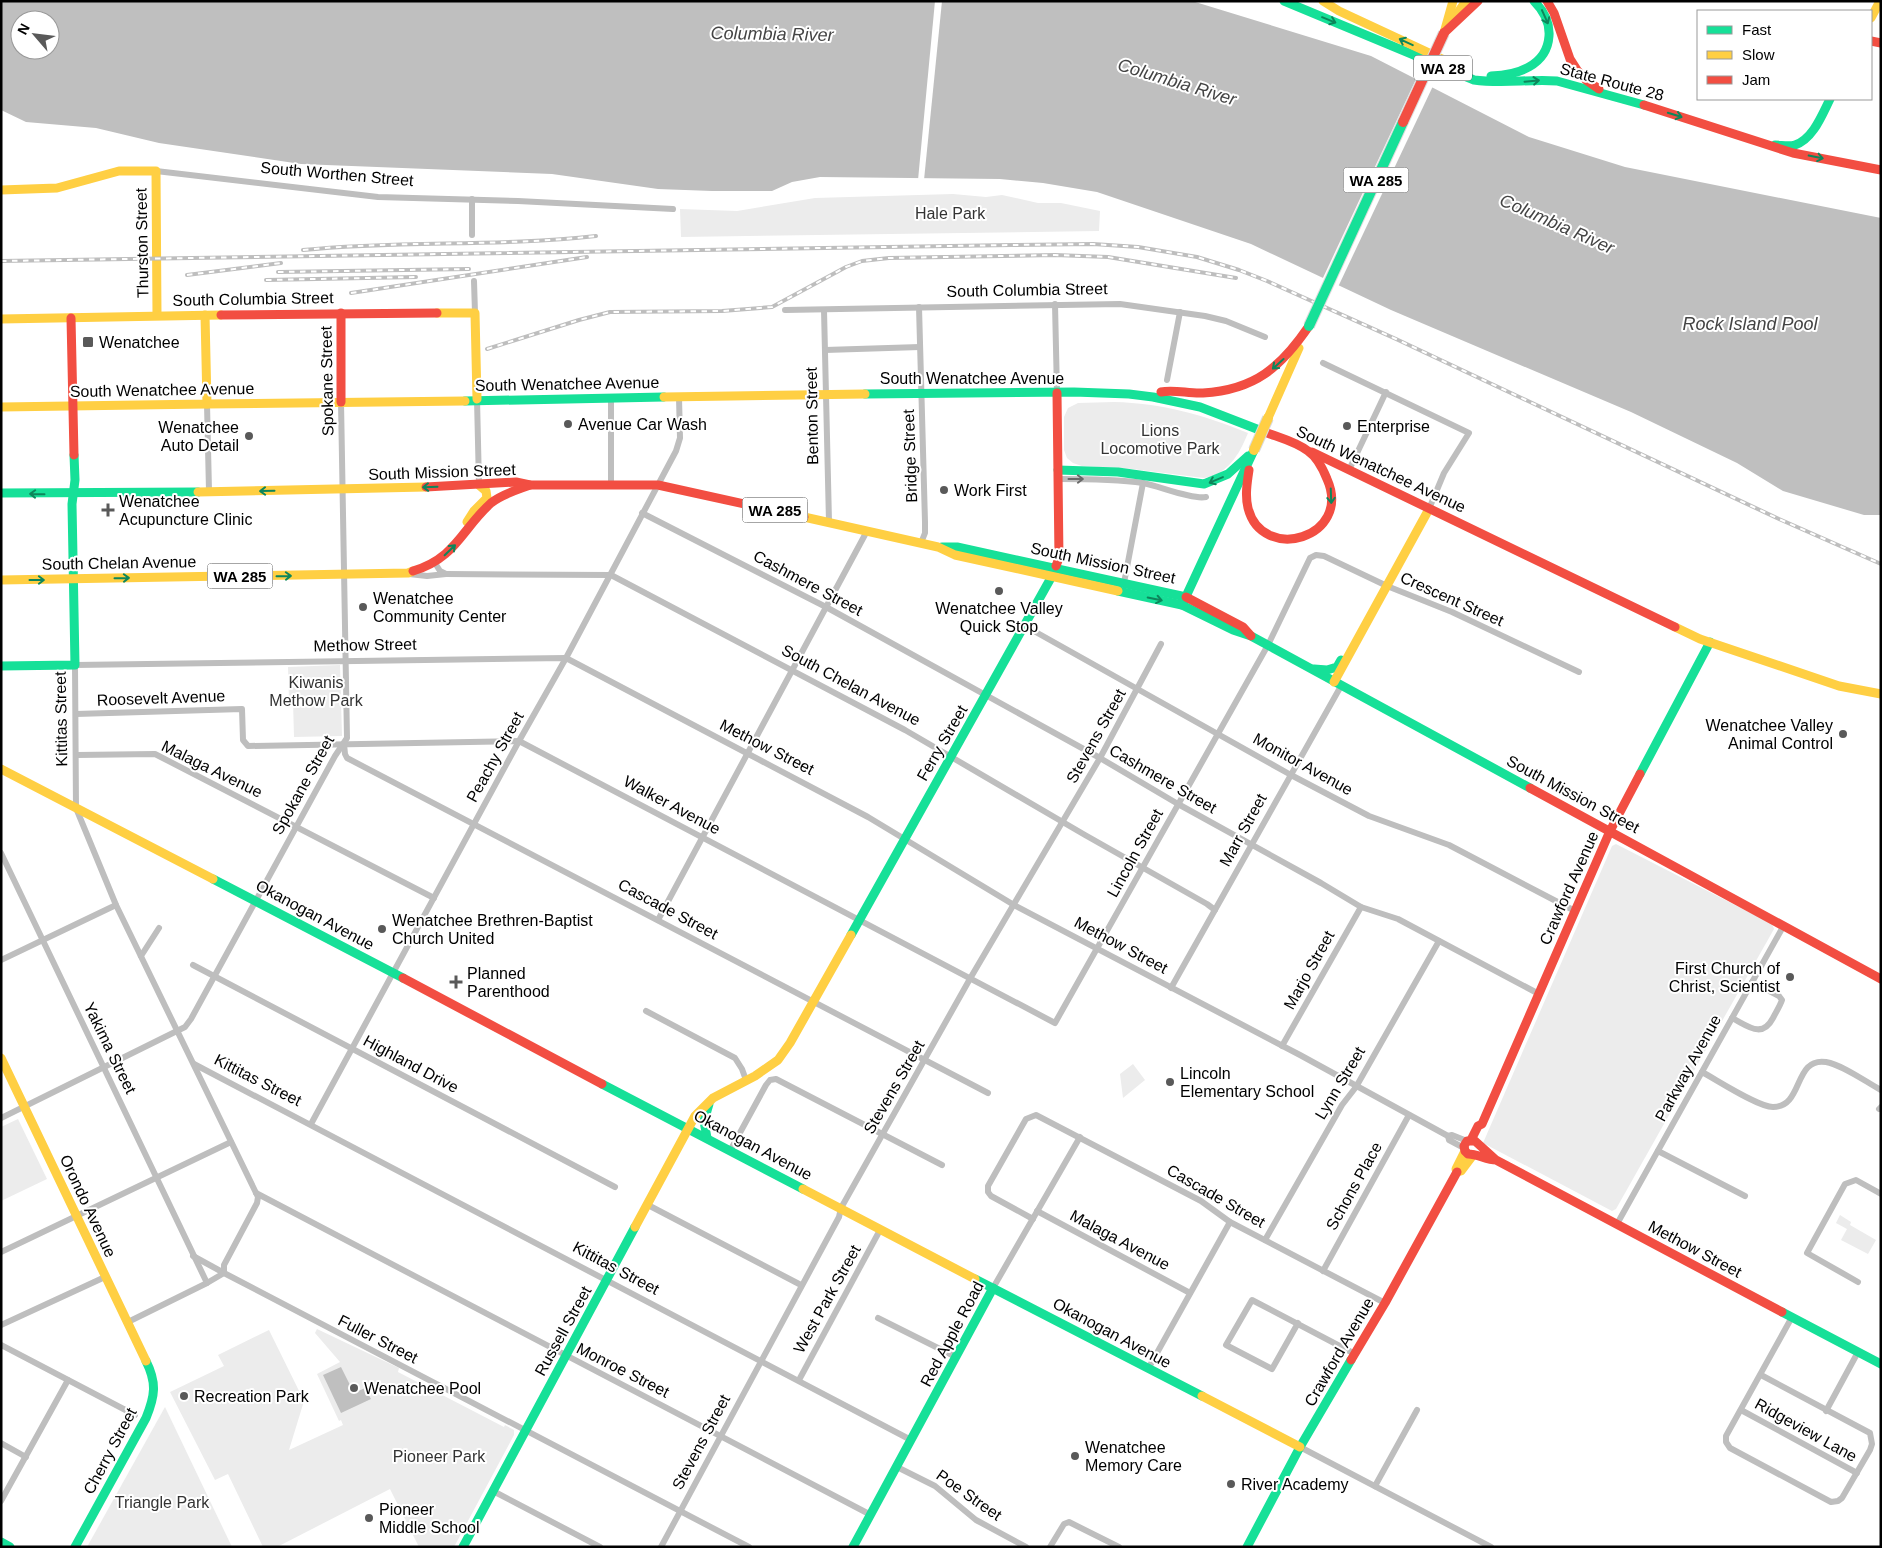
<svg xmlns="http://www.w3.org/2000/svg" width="1882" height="1548" viewBox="0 0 1882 1548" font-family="Arial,sans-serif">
<rect width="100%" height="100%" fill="#fff"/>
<g fill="#ececec">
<polygon points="953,194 986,197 1002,195 1038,203 1061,203 1100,211 1099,231 681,237 680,209 737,211 815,198"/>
<path d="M1114,402C1162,403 1204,415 1248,433C1239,455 1228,474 1204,478L1132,469L1082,466L1073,463L1067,458L1064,450V417L1068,408L1078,403Z"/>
<polygon points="340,665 342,736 294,737 293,701 289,700 288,667"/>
<polygon points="1616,844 1772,924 1774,929 1616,1209 1612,1211 1483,1143 1612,846"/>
<polygon points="1133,1064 1145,1080 1123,1098 1120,1074"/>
<polygon points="18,1119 47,1179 1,1201 1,1127"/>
<polygon points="1840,1215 1851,1222 1850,1225 1876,1240 1868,1254 1841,1240 1847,1229 1836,1223"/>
<polygon points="317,1329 399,1368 398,1372 504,1427 505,1425 514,1430 514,1435 454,1547 419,1547 390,1489 277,1547 263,1547 228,1474 215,1480 170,1392 224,1366 218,1355 269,1330 304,1401 289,1450 343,1425 341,1420 339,1421 317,1374 340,1362 315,1333"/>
<polygon points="165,1407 232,1547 87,1547"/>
</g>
<g fill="#bfbfbf" fill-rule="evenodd">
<path d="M1,1H1192L1371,56L1529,137L1625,167L1881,218V515H1864L1783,491L1737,463L1631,412L1391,310L1251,244L1097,192L1043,183L1000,179L820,177L792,182L772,191H712L658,189L552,174L301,164L159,143L96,128L26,122L1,110ZM20,20H50V50H20Z"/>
<polygon points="341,1367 354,1393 365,1388 371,1399 341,1413 323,1375"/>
</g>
<g fill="#fff">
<polygon points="935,1 942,1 924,180 918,180"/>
<polygon points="1417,77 1433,86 1338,287 1322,280"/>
</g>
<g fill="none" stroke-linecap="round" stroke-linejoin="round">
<g stroke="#bebebe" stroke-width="6">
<polyline points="156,171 378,197 518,201 673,209"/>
<polyline points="472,199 472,235"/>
<polyline points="474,281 475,313"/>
<polyline points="1055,304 1057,393"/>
<polyline points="919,307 925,522 925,533 921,543"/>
<polyline points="785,310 1120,304 1205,316 1226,321 1265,337"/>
<polyline points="824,310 829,522"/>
<polyline points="825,350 920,347"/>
<polyline points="1323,363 1469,433 1444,473 1429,509"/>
<polyline points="1167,380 1180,312"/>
<polyline points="611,398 611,485"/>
<polyline points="477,399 479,485"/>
<polyline points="207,404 209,491"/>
<polyline points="1349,470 1386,392"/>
<path d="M1058,479C1086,479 1115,479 1143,483C1159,486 1193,500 1206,497"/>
<polyline points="642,513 826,607 1100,758 1178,804 1321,883 1361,907 1398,919 1539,994"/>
<polyline points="409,574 427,576 446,574 440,571 435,563"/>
<polyline points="446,574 611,575 905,730 1085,835 1207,904 1215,910"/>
<polyline points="1124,583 1143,483"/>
<polyline points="1025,626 1291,775 1369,816 1449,845 1575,911"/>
<polyline points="76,714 242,709 243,740 248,746 519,741 1055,1023 1268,645 1310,558 1316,555 1324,556 1387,586 1452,612 1579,672"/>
<polyline points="344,744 345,754 347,758 988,1093"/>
<polyline points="77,755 155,754 434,898"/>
<polyline points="1,853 207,1283"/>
<polyline points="658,920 867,531"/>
<polyline points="141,956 159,928"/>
<polyline points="1,960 116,905"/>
<polyline points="193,965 615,1187"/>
<polyline points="1171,988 1341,686"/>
<polyline points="646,1011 735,1058 742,1069 746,1080"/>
<path d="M1732,1018C1748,1026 1762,1039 1773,1018C1776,1012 1780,1006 1782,1000L1779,996L1752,982"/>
<polyline points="1282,1046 1361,907"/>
<polyline points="194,1064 911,1440"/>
<path d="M1702,1072C1717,1080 1758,1107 1773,1107C1804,1107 1793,1057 1826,1062C1843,1065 1866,1082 1881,1090"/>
<polyline points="1879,1109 1881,1107"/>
<polyline points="1,1118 185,1027 191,1019 335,756 347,738 341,402"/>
<polyline points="311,1124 519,741 566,658 676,451 680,438 679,397"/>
<polyline points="1464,1148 1449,1140 1448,1136 1452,1135 1467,1141"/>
<polyline points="730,1151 766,1085 770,1080 776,1079 942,1165"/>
<polyline points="1658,1151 1745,1196"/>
<polyline points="256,1193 871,1515"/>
<polyline points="648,1205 801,1285"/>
<polyline points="1037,1211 1190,1293"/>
<polyline points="1033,1219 991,1196 988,1192 988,1186 1026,1119 1036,1115 1201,1201 1230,1222 1385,1303"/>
<polyline points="1617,1224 1784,925"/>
<polyline points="1265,1240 1342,1105 1356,1087 1439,941"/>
<polyline points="1,1252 231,1142"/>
<polyline points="193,1256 224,1273 224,1265 257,1203 258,1197 116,905 76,808 75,665 566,658 868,817 1014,905 1300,1055 1448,1136"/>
<polyline points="1323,1271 1409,1115"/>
<polyline points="1858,1282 1807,1253 1845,1184 1856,1180 1881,1194"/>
<polyline points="993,1288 1080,1137"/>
<polyline points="878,1318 956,1357"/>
<polyline points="128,1322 207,1283 224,1273 749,1547"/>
<polyline points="1298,1323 1272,1369 1226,1345 1252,1300 1355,1354"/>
<polyline points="1,1325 105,1277"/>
<polyline points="1,1345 135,1415"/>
<polyline points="1148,1369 1230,1222"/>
<polyline points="1761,1375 1870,1433 1872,1444 1870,1450 1842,1498 1838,1501 1831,1502 1730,1448 1726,1442 1726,1436 1792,1317"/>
<polyline points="799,1380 880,1230"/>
<polyline points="1741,1410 1857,1473"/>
<polyline points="1826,1411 1858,1352"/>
<polyline points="1,1443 26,1457"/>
<polyline points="1300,1447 1491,1547"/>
<polyline points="897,1467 935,1486 976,1520 1026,1547"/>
<polyline points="1375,1486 1417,1410"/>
<polyline points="493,1491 600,1547"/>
<polyline points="1,1501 68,1380"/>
<polyline points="661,1547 839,1217 841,1208 971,977 1100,758 1161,644"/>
<polyline points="1050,1547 1064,1524 1069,1522 1119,1547"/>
</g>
<g stroke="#16e098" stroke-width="9">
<path d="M1284,1L1474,80C1502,84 1529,79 1557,81L1644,105"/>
<path d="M1491,76C1517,75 1547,66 1549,36C1550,22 1544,11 1534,1"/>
<path d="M1775,145C1781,145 1789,147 1795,145C1813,139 1822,115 1830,99"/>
<polyline points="865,394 1074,392 1129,394 1153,397 1200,407 1262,431"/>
<polyline points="465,401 664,397"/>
<polyline points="1058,470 1118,472 1204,484 1228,474 1248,456"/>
<polyline points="1,493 198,492"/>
<polyline points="942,547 957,547 1186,597"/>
<polyline points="1118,591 1182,605 1254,450"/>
<polyline points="1182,605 1233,630 1251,636 1530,788"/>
<polyline points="1,666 75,665 72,504 75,480 74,455"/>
<polyline points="1314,669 1327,670 1337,667 1341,660"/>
<polyline points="1640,774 1710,642"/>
<polyline points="213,879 403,978"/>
<polyline points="851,935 1052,576 1056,566"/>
<polyline points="602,1084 803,1189"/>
<polyline points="707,1138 704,1121 709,1104"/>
<polyline points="975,1279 1202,1396"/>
<polyline points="1782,1312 1881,1364"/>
<polyline points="1,1542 10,1547"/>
<path d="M75,1547L146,1418C155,1396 157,1383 146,1361"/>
<polyline points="463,1547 635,1227"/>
<polyline points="853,1547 993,1288"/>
<polyline points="1247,1547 1300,1447 1351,1360"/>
</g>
<g stroke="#ffcf43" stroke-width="9">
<polyline points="1323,1 1339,11 1455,65"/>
<polyline points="1454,18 1466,1"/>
<polyline points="1871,18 1880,1"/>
<polyline points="1444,33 1453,1"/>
<polyline points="1,190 57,188 119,171 156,171 157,315"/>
<polyline points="437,313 475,313 477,399"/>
<polyline points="1,319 221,315"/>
<polyline points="664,397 865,394"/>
<polyline points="207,404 465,401"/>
<polyline points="1,407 207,404 205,315"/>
<polyline points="1268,418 1299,348"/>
<polyline points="198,492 426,487"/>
<polyline points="804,517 938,547 955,555 1118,591"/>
<polyline points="467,522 474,511 487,498 486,491 479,485"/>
<polyline points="1,580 408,573 413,571"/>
<polyline points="1675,627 1700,639 1839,686 1881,694"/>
<polyline points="1334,682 1429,509"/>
<polyline points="1,769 213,879"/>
<polyline points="1,1058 146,1361"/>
<polyline points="1465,1151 1456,1169 1457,1172 1461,1171 1473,1155"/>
<polyline points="803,1189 975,1279"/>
<polyline points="635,1227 695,1116 713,1098 755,1076 778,1060 790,1043 851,935"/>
<polyline points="1202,1396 1300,1447"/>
</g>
<g stroke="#f24e42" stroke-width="9">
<polyline points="1547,1 1554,13 1570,59 1577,70 1586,80 1599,89"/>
<polyline points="1444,33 1478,1"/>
<polyline points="1871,41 1881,43"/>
<polyline points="1644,105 1793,153 1881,170"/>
<polyline points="341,313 341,402"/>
<polyline points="221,315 437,313"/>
<polyline points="71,318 74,455"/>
<path d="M1161,392C1174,389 1189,394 1203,393C1255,390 1281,367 1309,326"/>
<polyline points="1312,452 1675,627"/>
<path d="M1249,470C1247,483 1245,496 1248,508C1262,564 1353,538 1327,479C1323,469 1317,457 1308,451C1295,441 1277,437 1262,431"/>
<polyline points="426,487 516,482 530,485 658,485 804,517"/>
<polyline points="1056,566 1059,558 1057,393"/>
<path d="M413,571C456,558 461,530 491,503C502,494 517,490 530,485"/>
<polyline points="1186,597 1243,627 1251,636"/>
<polyline points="1530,788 1881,979"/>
<polyline points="403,978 602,1084"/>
<polyline points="1471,1140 1478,1126 1482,1124 1610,831 1640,774"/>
<path d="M1496,1160L1475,1141H1467L1464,1146L1465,1151L1468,1154C1478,1154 1486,1160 1496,1160L1782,1312"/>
<polyline points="1351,1360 1385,1303 1457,1172"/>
</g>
<g stroke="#bebebe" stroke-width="4">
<g id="rail">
<path d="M303,250C401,240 499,247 596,236"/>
<polyline points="1,261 1012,245 1093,244 1138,247 1197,257 1239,270 1267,281 1396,339 1779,519 1881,564"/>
<polyline points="278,272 469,269"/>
<polyline points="187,275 281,263"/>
<polyline points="266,280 416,277"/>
<polyline points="351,293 587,257"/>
<polyline points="487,349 579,320 610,312 722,311 772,307 846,267 862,261 889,258 1055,255 1108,257 1236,278"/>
</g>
</g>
<use href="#rail" stroke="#fff" stroke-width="2" stroke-dasharray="5.5" stroke-linecap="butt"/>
<g stroke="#dbdbdb" stroke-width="12" stroke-linecap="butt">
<polyline id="fast-bridge" points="1309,326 1403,122"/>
</g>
<g stroke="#dbdbdb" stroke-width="12" stroke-linecap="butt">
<polyline id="slow-bridge" points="1254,450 1268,418"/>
</g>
<g stroke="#dbdbdb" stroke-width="12" stroke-linecap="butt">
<polyline id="jam-bridge" points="1403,122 1444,33"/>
</g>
<use href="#fast-bridge" stroke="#16e098" stroke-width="10"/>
<use href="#slow-bridge" stroke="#ffcf43" stroke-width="10"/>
<use href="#jam-bridge" stroke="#f24e42" stroke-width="10"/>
</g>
<defs><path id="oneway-shaft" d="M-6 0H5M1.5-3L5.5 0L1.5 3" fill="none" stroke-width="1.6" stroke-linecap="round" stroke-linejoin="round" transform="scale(1.25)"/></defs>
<g stroke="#0d865b">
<use href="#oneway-shaft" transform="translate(1545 17) rotate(66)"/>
<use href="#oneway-shaft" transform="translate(1329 20) rotate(22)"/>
<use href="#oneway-shaft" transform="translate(1406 42) rotate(-155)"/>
<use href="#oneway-shaft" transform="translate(1532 81) rotate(-5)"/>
<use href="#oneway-shaft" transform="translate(1675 115) rotate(17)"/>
<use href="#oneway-shaft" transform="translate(1816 157) rotate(11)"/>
<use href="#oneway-shaft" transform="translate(1278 364) rotate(138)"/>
<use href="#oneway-shaft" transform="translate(1216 480) rotate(157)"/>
<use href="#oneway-shaft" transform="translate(430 487) rotate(178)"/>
<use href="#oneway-shaft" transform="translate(267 491) rotate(179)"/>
<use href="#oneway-shaft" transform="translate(37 494) rotate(-179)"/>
<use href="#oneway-shaft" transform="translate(1331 496) rotate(88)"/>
<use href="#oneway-shaft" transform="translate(450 550) rotate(-44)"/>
<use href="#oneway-shaft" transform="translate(284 576) rotate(-1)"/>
<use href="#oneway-shaft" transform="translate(122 578) rotate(-1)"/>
<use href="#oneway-shaft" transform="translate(37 580)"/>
<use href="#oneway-shaft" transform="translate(1155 599) rotate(12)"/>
</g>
<use stroke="#686868" href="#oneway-shaft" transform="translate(1076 479)"/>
<g fill="#595959" stroke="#fff" stroke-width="2">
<rect x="82" y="336" width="12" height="12" rx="2.5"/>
<circle cx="568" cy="424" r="5"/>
<circle cx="1347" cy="426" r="5"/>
<circle cx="249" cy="436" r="5"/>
<circle cx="944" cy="490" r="5"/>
<path d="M105.5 502.5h5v5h5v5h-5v5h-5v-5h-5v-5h5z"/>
<circle cx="999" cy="591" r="5"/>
<circle cx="363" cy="607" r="5"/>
<circle cx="1843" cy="734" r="5"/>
<circle cx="382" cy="929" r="5"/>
<circle cx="1790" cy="977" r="5"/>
<path d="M453.5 974.5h5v5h5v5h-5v5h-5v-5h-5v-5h5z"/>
<circle cx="1170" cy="1082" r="5"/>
<circle cx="354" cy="1388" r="5"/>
<circle cx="184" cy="1396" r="5"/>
<circle cx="1075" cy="1456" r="5"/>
<circle cx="1231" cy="1484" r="5"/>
<circle cx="369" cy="1518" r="5"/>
</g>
<g text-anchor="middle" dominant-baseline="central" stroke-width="4" stroke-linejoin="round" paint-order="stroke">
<g fill="#fff" stroke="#4c4c4c" stroke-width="1">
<rect x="1414" y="55.5" width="58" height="25" rx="4"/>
<rect x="1343.5" y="167.5" width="65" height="25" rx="4"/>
<rect x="742.5" y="497.5" width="65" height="25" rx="4"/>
<rect x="207.5" y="563.5" width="65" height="25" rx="4"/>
</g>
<g font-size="15" font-weight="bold" fill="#000">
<text x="1443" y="68">WA 28</text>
<text x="1376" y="180">WA 285</text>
<text x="775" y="510">WA 285</text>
<text x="240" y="576">WA 285</text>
</g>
<g font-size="16" fill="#000" stroke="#fff">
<text transform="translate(1612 82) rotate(15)">State Route 28</text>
<text transform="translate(337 174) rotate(5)">South Worthen Street</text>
<text transform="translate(142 243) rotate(-91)">Thurston Street</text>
<text transform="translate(1027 290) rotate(-1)">South Columbia Street</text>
<text transform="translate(253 299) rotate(-1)">South Columbia Street</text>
<text x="972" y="378">South Wenatchee Avenue</text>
<text transform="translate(327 381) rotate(-91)">Spokane Street</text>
<text transform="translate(567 384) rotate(-1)">South Wenatchee Avenue</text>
<text transform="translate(162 390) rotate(-1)">South Wenatchee Avenue</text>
<text transform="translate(812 416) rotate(-91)">Benton Street</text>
<text transform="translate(910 456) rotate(-92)">Bridge Street</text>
<text transform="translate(1381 469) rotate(25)">South Wenatchee Avenue</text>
<text transform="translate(442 472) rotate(-2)">South Mission Street</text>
<text transform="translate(119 563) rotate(-1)">South Chelan Avenue</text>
<text transform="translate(1103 563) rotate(12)">South Mission Street</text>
<text transform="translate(808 583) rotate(28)">Cashmere Street</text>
<text transform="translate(1452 599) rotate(24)">Crescent Street</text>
<text transform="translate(365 645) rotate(-1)">Methow Street</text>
<text transform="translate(851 685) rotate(28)">South Chelan Avenue</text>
<text transform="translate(161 698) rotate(-2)">Roosevelt Avenue</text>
<text transform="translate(61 719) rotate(-91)">Kittitas Street</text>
<text transform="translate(1096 736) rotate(-61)">Stevens Street</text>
<text transform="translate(942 743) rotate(-60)">Ferry Street</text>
<text transform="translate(767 747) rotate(27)">Methow Street</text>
<text transform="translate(495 757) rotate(-61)">Peachy Street</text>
<text transform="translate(1303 764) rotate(29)">Monitor Avenue</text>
<text transform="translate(212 769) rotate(26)">Malaga Avenue</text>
<text transform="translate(1163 779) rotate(30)">Cashmere Street</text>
<text transform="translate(303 785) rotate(-61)">Spokane Street</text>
<text transform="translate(1573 794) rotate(28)">South Mission Street</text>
<text transform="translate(672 805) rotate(28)">Walker Avenue</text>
<text transform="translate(1243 830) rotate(-61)">Marr Street</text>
<text transform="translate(1135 853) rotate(-61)">Lincoln Street</text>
<text transform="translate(1569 888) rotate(-66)">Crawford Avenue</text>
<text transform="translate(668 909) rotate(28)">Cascade Street</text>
<text transform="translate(315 915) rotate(28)">Okanogan Avenue</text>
<text transform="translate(1121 945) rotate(28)">Methow Street</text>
<text transform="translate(1309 970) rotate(-61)">Marjo Street</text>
<text transform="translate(110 1048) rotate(64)">Yakima Street</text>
<text transform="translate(411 1064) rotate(28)">Highland Drive</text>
<text transform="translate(1688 1068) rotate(-61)">Parkway Avenue</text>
<text transform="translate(258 1080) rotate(27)">Kittitas Street</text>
<text transform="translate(1340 1083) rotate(-59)">Lynn Street</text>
<text transform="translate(894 1087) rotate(-60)">Stevens Street</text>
<text transform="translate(753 1145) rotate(28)">Okanogan Avenue</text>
<text transform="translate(1354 1186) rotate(-61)">Schons Place</text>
<text transform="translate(1216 1196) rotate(30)">Cascade Street</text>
<text transform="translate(88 1206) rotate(65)">Orondo Avenue</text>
<text transform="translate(1120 1240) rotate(28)">Malaga Avenue</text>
<text transform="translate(1695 1249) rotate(28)">Methow Street</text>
<text transform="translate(616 1268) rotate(28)">Kittitas Street</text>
<text transform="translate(827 1299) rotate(-61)">West Park Street</text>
<text transform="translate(563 1331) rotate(-61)">Russell Street</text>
<text transform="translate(1112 1333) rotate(28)">Okanogan Avenue</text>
<text transform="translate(952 1334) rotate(-62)">Red Apple Road</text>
<text transform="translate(378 1339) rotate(27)">Fuller Street</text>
<text transform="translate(1339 1352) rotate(-60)">Crawford Avenue</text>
<text transform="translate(623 1370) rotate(27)">Monroe Street</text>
<text transform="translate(1806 1430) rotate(29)">Ridgeview Lane</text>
<text transform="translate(701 1442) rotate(-62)">Stevens Street</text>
<text transform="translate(110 1451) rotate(-62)">Cherry Street</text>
<text transform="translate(969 1495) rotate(35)">Poe Street</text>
</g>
<g font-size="16" fill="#333" stroke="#fff">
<text x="950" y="213">Hale Park</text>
<text x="1160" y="430">Lions<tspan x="1160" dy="18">Locomotive Park</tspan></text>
<text x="316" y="682">Kiwanis<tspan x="316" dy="18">Methow Park</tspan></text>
<text x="439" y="1456">Pioneer Park</text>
<text x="162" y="1502">Triangle Park</text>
</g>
<g font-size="16" fill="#000" stroke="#fff" text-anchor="start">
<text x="99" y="342">Wenatchee</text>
<text x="578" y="424">Avenue Car Wash</text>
<text x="1357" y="426">Enterprise</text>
<text x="239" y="427" text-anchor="end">Wenatchee<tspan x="239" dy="18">Auto Detail</tspan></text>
<text x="954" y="490">Work First</text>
<text x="119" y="501">Wenatchee<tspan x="119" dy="18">Acupuncture Clinic</tspan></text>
<text x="373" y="598">Wenatchee<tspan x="373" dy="18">Community Center</tspan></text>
<text x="999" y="608" text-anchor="middle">Wenatchee Valley<tspan x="999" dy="18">Quick Stop</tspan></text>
<text x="1833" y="725" text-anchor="end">Wenatchee Valley<tspan x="1833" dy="18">Animal Control</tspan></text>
<text x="392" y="920">Wenatchee Brethren-Baptist<tspan x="392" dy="18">Church United</tspan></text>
<text x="1780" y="968" text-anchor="end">First Church of<tspan x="1780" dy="18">Christ, Scientist</tspan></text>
<text x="467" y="973">Planned<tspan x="467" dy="18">Parenthood</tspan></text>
<text x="1180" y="1073">Lincoln<tspan x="1180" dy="18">Elementary School</tspan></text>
<text x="364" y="1388">Wenatchee Pool</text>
<text x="194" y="1396">Recreation Park</text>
<text x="1085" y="1447">Wenatchee<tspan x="1085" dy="18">Memory Care</tspan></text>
<text x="1241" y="1484">River Academy</text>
<text x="379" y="1509">Pioneer<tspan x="379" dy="18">Middle School</tspan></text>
</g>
<g font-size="18" font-style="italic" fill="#444" stroke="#fff">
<text transform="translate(772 34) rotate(1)">Columbia River</text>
<text transform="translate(1177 82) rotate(17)">Columbia River</text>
<text transform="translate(1557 224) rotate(24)">Columbia River</text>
<text x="1750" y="324">Rock Island Pool</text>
</g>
</g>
<rect width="1882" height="1548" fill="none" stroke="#000000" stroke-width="5"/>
<rect x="1697" y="10" width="175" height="90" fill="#ffffff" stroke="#999999"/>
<rect x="1707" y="26" width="25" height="8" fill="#16e098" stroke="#999999"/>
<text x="1742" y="35" font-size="15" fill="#000000">Fast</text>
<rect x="1707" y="51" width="25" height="8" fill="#ffcf43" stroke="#999999"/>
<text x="1742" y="60" font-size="15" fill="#000000">Slow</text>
<rect x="1707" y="76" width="25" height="8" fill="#f24e42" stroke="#999999"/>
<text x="1742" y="85" font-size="15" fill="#000000">Jam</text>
<g transform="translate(35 35) rotate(298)"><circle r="24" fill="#ffffff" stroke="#999999"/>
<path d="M0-4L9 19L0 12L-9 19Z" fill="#595959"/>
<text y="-8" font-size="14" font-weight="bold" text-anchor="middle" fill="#000000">N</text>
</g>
</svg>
